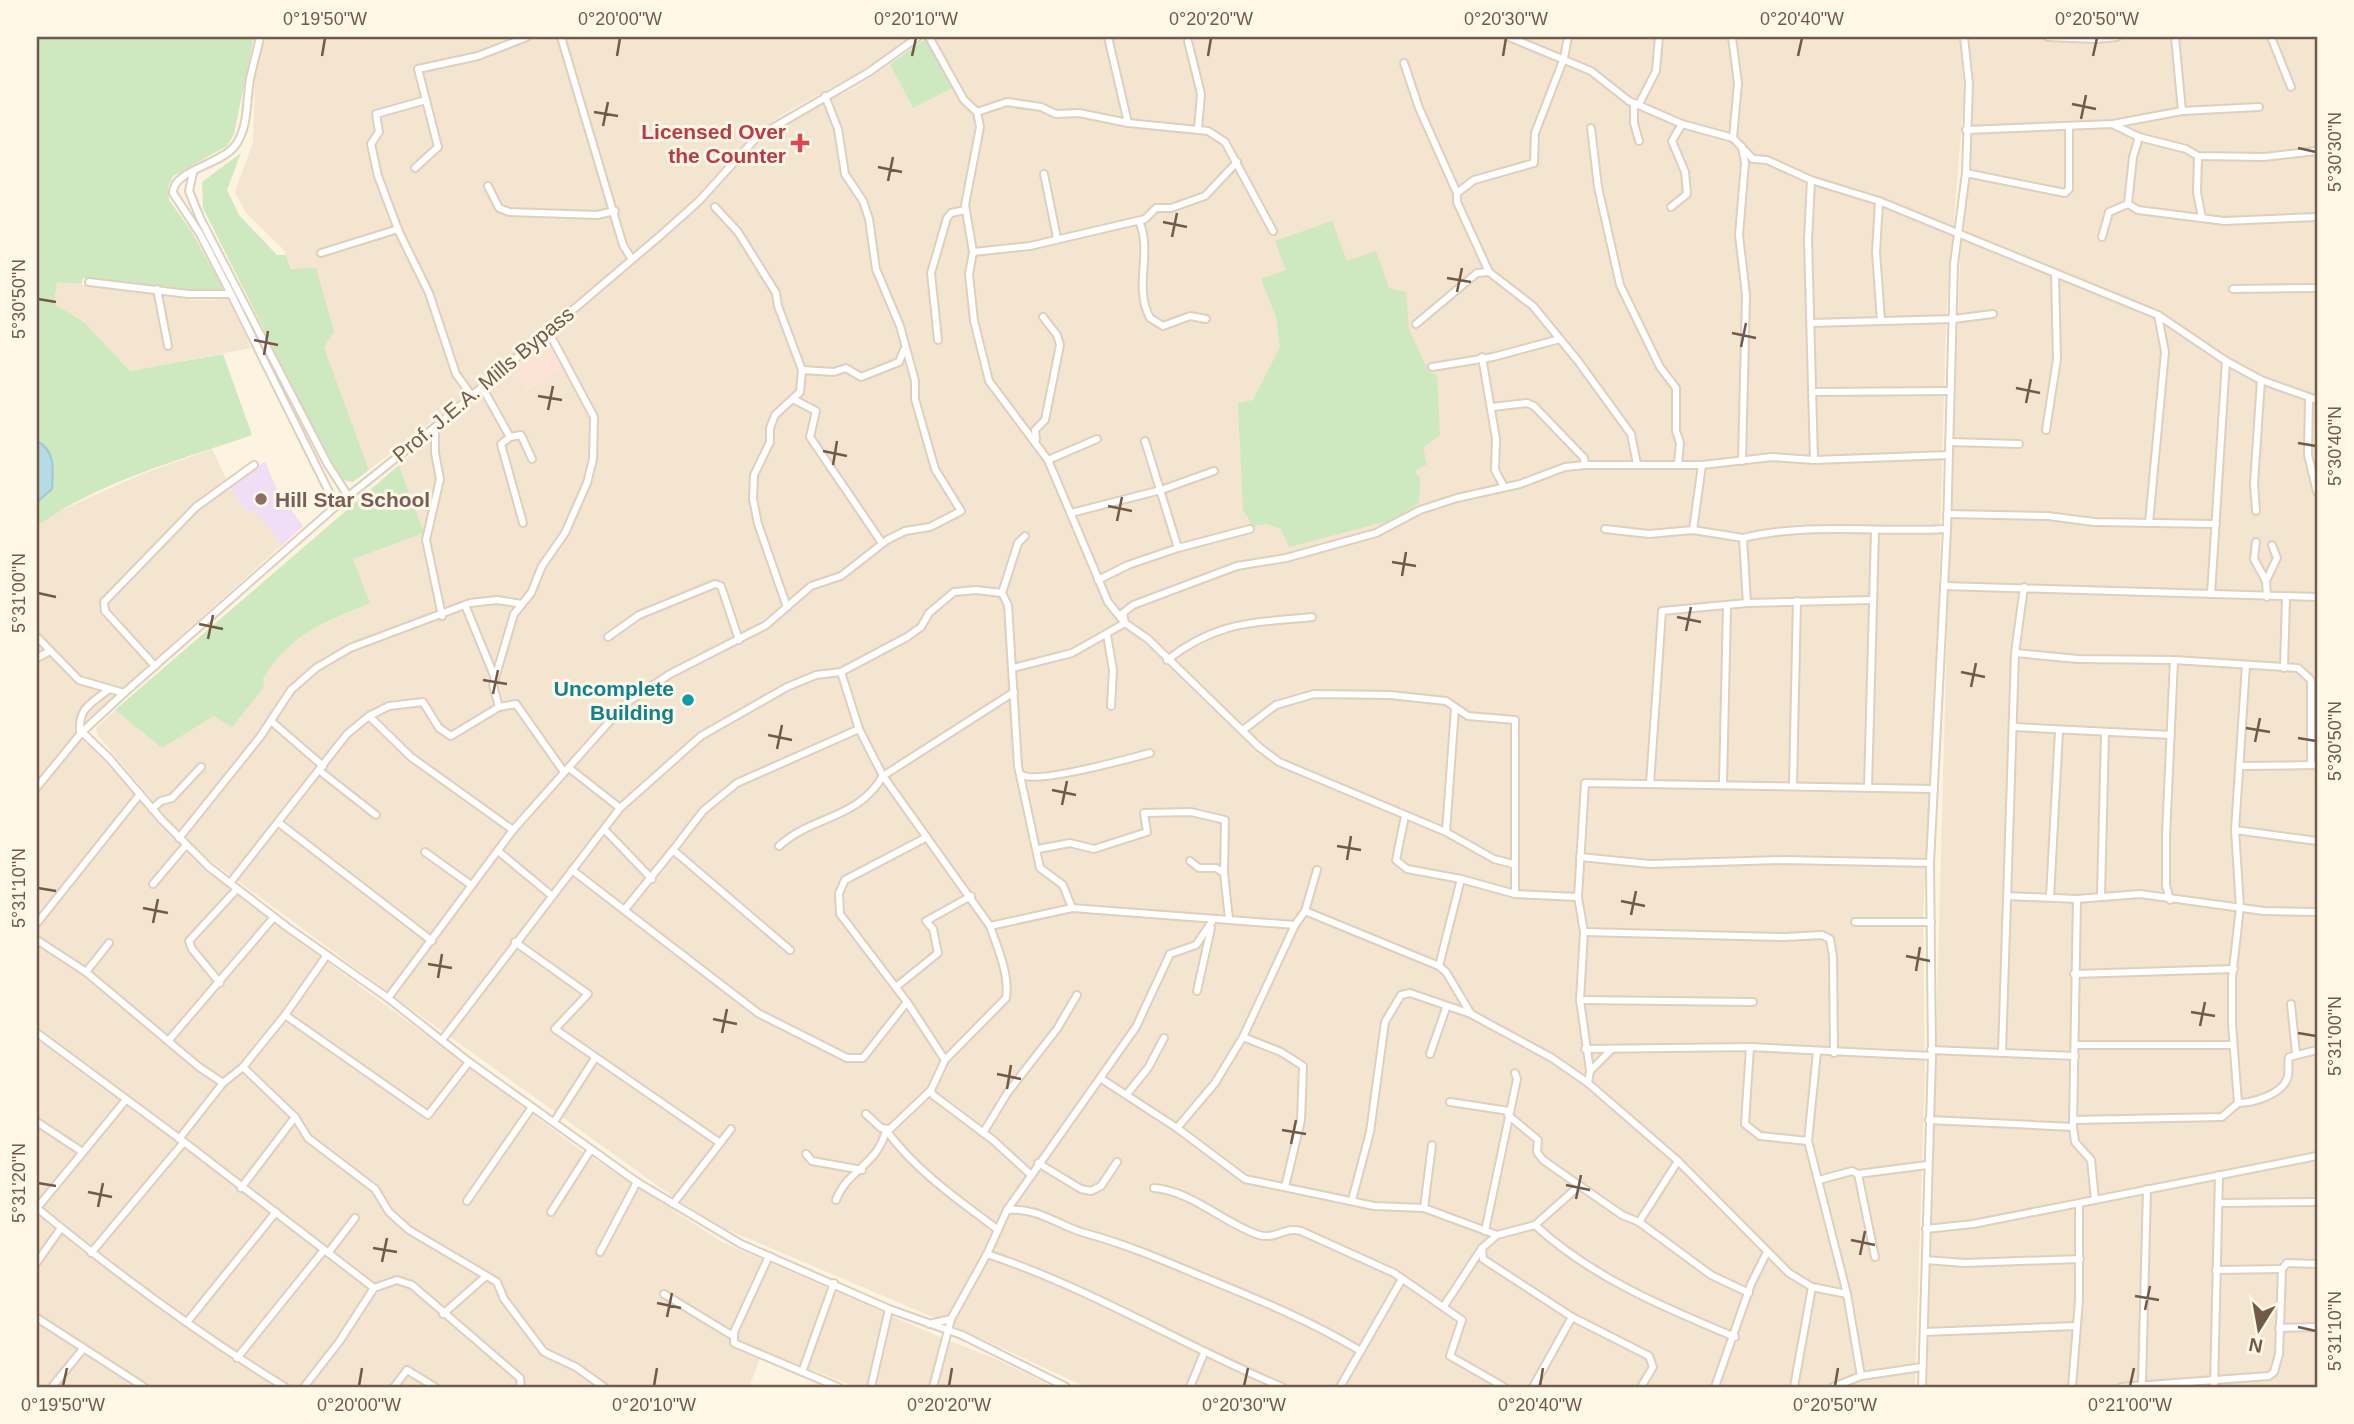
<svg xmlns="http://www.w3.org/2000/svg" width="2354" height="1424" viewBox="0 0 2354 1424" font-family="Helvetica,sans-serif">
<rect width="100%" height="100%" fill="#fcf3e1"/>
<g fill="#f3e5d0">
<polygon points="263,37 913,37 874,64 785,113 755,134 682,212 464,396 369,470 324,347 284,250 246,213 235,192 253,143 255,76"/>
<polygon points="934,37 1960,37 1964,96 1946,317 1938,619 1923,917 1925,1072 1915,1387 1086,1387 956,1327 726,1229 672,1196 403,1003 207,858 172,824 97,734 96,728 115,710 162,748 214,716 263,679 280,652 310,630 370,603 352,559 424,533 399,465 514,366 526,390 569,364 552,333 696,208 747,153 792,118 856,87 890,64 913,108 960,85"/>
<polygon points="1969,37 2317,37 2317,1387 1927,1387 1948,589 1961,238 1972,89"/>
<polygon points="57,281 194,300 229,299 251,348 130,371 85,323 54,305"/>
<polygon points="212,449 230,487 247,512 254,509 282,545 74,732 103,759 180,846 244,900 582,1151 722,1242 942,1338 928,1387 856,1387 763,1351 749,1387 37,1387 37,526 53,514 142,474"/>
<polygon points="950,1341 996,1359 1053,1387 936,1387"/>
</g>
<polygon fill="#fce3d5" points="547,338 565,367 525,390 514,366"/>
<polygon fill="#f0def7" points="265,461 277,490 303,526 282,545 254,509 247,512 230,487"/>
<g fill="#cee8c0">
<path d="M37,37H254L234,134L227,146L173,176L168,186L169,200L192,232L225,292C177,291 130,282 83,278L81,284L57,282L54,304L85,323L130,371L223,354L252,435C183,459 97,482 37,526V502L52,489L45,446L37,441Z"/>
<polygon points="925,39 953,88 913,108 890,64"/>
<polygon points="241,153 227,190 239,215 277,255 286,255 291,269 316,268 334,332 324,347 369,470 353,482 339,479 203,208 202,182"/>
<polygon points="1332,221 1347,261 1376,251 1389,288 1406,292 1409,330 1429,372 1437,375 1440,435 1423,448 1427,464 1414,472 1420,477 1419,503 1392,520 1289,547 1281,529 1267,524 1253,526 1243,510 1238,403 1253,400 1280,347 1276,317 1261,279 1286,270 1275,241"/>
<path d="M399,465L424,533L353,559L370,603C321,625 293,631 263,679L264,687L232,727L214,716L162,748L115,710Z"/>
</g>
<path fill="#b6dbe4" stroke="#9dc9d6" stroke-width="2" d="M37,441C56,451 53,470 52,489L37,502Z"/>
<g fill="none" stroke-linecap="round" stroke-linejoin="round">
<g stroke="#dfcfbd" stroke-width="10">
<g id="minor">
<path d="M260,37C257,51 253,65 250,79C246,101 249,129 234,147C219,165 172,171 173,193L200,234L231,294L336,506"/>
<polyline points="561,37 623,245 631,258"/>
<polyline points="929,37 964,100 977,112 980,127 965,205 973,252 969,274 974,321 989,381 1048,460 1108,602 1125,623 1148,639 1259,747 1279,762 1446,832 1494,859 1513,864"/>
<polyline points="1108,37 1128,123"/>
<polyline points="1509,37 1591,71 1629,101 1682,124 1733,138 1753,159 1767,160 1811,180 1879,201 2158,315 2226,361 2261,380 2317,400"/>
<polyline points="1568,37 1564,58 1535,133 1534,163 1474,180 1457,193 1457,202 1489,272 1533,306 1578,361 1631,434 1637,464"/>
<polyline points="1732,37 1738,83 1733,138"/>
<polyline points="2048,37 2096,39 2117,37"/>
<polyline points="2175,37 2182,111"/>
<polyline points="2271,37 2291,87"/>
<polyline points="1188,41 1201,94 1198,129"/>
<polyline points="1404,63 1419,108 1457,193"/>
<polyline points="426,100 376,114 379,132 371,144 378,176 399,232 429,293 456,374 472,396"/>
<polyline points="1634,103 1634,123 1639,141"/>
<polyline points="1639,104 1656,71 1659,37"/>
<polyline points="977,112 1007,102 1041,107 1056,114 1079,113 1128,123 1208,131 1225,142 1273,231"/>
<polyline points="2113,124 2182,111 2259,107"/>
<polyline points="1591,128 1598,187 1620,285 1660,367 1676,388 1676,431 1680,443 1678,464"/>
<polyline points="1966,130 2112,124 2139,137 2186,149 2198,156 2264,157 2317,151"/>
<polyline points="2139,137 2133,157 2128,204 2138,210 2224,221 2317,217"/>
<polyline points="1742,147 1745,163 1739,235 1746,295 1742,461"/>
<polyline points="2198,156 2197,192 2202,218"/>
<polyline points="415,168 438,147 418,69 478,56 527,37"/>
<polyline points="193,173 189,191 200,218 327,463 348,496"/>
<polyline points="1966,173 2065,193 2069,189 2069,127"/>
<polyline points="1044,174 1057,238"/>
<polyline points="1811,180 1808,240 1814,460"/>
<polyline points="488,186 499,208 509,212 597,215 615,211"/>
<polyline points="1879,201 1876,252 1881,321"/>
<polyline points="715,207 738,232 776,293 778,306 802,370"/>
<polyline points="1671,207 1687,194 1685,172 1672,141 1682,124"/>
<path d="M1139,221C1153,252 1133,287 1150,318L1163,326L1190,316L1206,319"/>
<polyline points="2102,237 2109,212 2128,204"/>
<polyline points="973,252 1030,246 1145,219 1156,208 1171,208 1205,196 1237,162"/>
<polyline points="321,253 398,229"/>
<polyline points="89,282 188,294 231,294"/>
<polyline points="157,289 168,346"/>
<polyline points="2233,289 2317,288"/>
<polyline points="1811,323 1953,319 1993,314"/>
<polyline points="1416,324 1477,273 1489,272"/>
<polyline points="938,340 931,273 947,218 951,213 965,210"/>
<polyline points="1482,357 1496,439 1495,470 1504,487"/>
<polyline points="1432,367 1493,357 1560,339"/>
<polyline points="482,387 510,437 521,435 532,459"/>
<polyline points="1814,392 1948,391"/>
<polyline points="2309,398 2308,455 2317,492"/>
<polyline points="793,399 816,411 810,437 882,543"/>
<polyline points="1492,407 1527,403 1534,406 1584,458 1585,465 1702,465 1772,457 1814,460 1949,455"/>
<polyline points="435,427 435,453 440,479 426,540 442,616"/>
<polyline points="2046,430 2057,359 2055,274"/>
<polyline points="510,437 501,444 523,523"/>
<polyline points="1036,439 1035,430 1045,420 1060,345 1057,335 1043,317"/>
<polyline points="1949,442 2019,444"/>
<polyline points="1048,460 1097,439"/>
<polyline points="2256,511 2254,484 2261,380"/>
<polyline points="1071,513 1161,490 1214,471"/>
<polyline points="1947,514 2048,516 2094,522 2216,524"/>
<polyline points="2149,523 2165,352 2158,315"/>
<polyline points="1605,529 1649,534 1693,530 1743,538 1747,603"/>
<polyline points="1693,530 1702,465"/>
<polyline points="1025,536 1018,543 1002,593 1008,605 1018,766 1040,868 1063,885 1072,908"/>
<path d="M1743,538C1808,522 1880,533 1947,529"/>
<polyline points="2256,542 2254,559 2266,581"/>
<polyline points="1178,548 1250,529"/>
<polyline points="1098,580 1128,565 1178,548 1145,441"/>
<polyline points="1944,586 2317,597"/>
<polyline points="2211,594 2226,361"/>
<polyline points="2267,597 2266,581 2277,558 2272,545"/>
<polyline points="465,605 495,678"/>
<polyline points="787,607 758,524 753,499 754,475 770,442 770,428 775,415 800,392 802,370 834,372 846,368 861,377 899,362 904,350"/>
<polyline points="1107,635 1113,670 1111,706"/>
<polyline points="37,637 79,680 124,693"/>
<polyline points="608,637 639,615 715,584 721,586 739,640"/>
<polyline points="2015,653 2078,659 2174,660 2298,668 2311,680 2311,765"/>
<polyline points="37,658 50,651"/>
<path d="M1167,660C1217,621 1252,623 1312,617"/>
<polyline points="155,666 105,611 104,602 196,507 254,465"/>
<polyline points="1013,668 1072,653 1125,623 1123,613 1133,605 1237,566 1286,558 1376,533 1420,510 1457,498 1520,484 1565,467 1585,465"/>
<polyline points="2284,668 2286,597"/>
<polyline points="841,672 859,729 883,776 990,926 1072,908 1295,925"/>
<polyline points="499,707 493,685 514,614 531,593 542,566 565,533 587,483 593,459 594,417 547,329"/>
<polyline points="369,716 389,706 423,702 439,728 451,736 499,707 516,704 564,772"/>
<polyline points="271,721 323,766"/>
<polyline points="2014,727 2171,735"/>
<polyline points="1243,730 1276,705 1314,694 1390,695 1446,701 1468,716 1515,720 1515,894"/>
<polyline points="82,732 109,758 162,820 209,867 287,927 388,998 469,1062 637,1182 741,1244 889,1309 962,1335 1066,1387"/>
<path d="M80,734C78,708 89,705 108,690"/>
<polyline points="2242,766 2317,765"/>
<polyline points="569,768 620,808"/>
<polyline points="320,771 376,815"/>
<path d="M1022,775C1037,784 1128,759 1150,753"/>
<polyline points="1723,783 1727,607"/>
<polyline points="1650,784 1662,611 1747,603 1873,600"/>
<polyline points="1793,784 1797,601"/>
<polyline points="37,787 82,732 124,693 336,506 435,427 661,235 699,201 757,137 869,72 918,37"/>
<polyline points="1868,788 1875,531"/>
<polyline points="152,809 161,801 172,798 201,767"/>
<polyline points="1405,816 1396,860 1407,869 1461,879 1515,894 1578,897"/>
<polyline points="279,823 432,941"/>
<polyline points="605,830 652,879"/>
<polyline points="2235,830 2317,841"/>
<polyline points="1446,832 1455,708"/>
<polyline points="927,837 845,880 839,893 840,914 907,1002 945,1060 931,1090 933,1095 993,1140 1030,1174"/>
<polyline points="179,838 260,737 291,690 316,668 350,648 470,603 497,600 522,604"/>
<path d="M779,846C813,815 857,820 883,776L1014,692"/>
<polyline points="1038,849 1070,843 1094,849 1147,832 1144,813 1191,812 1225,820 1224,873"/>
<polyline points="673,850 703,811 737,783 859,729"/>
<polyline points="498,851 551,895"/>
<polyline points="425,852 471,885"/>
<polyline points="1580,857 1650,864 1784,860 1930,863"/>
<polyline points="1190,861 1199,868 1216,868 1224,873 1229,919"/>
<polyline points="572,870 758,1013 847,1058 863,1058 907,1002"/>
<polyline points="230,883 347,734 369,716 411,757 513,830"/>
<polyline points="153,884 186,845"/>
<polyline points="2101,895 2105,734"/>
<polyline points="2007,896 2077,899 2140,894 2264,911 2317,912"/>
<polyline points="2050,897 2059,731"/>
<polyline points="2077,899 2073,1127 2075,1142 2091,1160 2095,1200"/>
<polyline points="2170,900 2166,885 2166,835 2174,660"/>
<polyline points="626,908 673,850 790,950"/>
<polyline points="1305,911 1439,966 1446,972 1471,1014"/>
<polyline points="1855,922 1931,922"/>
<polyline points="37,923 140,794"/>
<polyline points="1584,932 1784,937 1822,935 1830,939 1833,956 1834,1053"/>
<polyline points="37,940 86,972 199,1067 223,1083"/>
<polyline points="515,942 588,994 555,1029 720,1143"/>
<polyline points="1439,966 1461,879"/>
<polyline points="86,972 109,943"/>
<polyline points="2074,974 2234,969"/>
<polyline points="220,983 192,949 189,941 237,889"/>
<polyline points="896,987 938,953 933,929 926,921 971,896"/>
<polyline points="1197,991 1211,928"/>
<polyline points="388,998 513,830 626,703 670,674 766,625 811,586 841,576 887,540 905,531 930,527 961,511 935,469 915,399 915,381 900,326 876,269 869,219 863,201 845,174 838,129 825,96"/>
<polyline points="1580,1000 1753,1002"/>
<polyline points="2291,1004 2296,1053"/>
<polyline points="285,1015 428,1115 469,1062"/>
<polyline points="37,1033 184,1142 91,1253"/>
<polyline points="1243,1037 1281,1052 1303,1066 1301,1120 1285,1187"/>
<polyline points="169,1040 274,917"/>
<polyline points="442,1040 620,808 701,736 787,687 816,675 841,672 907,637 921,627 929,613 954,592 976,590 1002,593"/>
<polyline points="2075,1045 2233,1045"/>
<polyline points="1750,1047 1745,1124 1760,1136 1808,1141"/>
<polyline points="1585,1049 1750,1047 1932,1056"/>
<polyline points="1931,1050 2075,1056"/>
<polyline points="1817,1052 1808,1141 1847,1294 1861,1376"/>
<polyline points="2002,1053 2015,653 2024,587"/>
<polyline points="1430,1054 1446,1008"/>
<path d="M945,1060L1006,998C1010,975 997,947 990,926"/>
<polyline points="243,1067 295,1117 308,1138 375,1189 389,1212 409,1230 497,1282 504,1299 544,1352 576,1367 604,1387"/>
<polyline points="1590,1071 1611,1050"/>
<polyline points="1100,1078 1177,1128 1245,1179 1374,1206 1424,1208 1497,1235"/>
<polyline points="1588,1083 1590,1071 1580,1000 1584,932 1578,897 1585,783 1934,789"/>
<polyline points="1127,1094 1148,1068 1164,1038"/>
<polyline points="1450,1102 1509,1111"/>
<path d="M2238,1103C2252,1103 2281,1095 2287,1079C2290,1073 2287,1064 2289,1057L2317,1050"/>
<polyline points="866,1114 881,1128 890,1129 931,1090"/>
<polyline points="1508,1115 1538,1140 1537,1152 1543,1160 1622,1215 1639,1222 1711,1275 1749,1293"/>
<polyline points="1929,1120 2073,1127"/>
<polyline points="2073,1120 2222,1117 2238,1103 2232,1024 2232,978 2240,907 2235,830 2246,665"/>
<polyline points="37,1122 81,1151"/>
<polyline points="554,1122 595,1058"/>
<polyline points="1177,1128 1215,1083 1243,1037 1295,925 1305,911 1317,870"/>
<path d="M886,1130C916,1171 957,1199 997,1229"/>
<polyline points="983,1133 1008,1092 1057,1029 1077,995"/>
<polyline points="179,1139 223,1083 243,1067 285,1015 327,955"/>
<polyline points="184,1142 374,1288"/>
<polyline points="806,1154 812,1161 862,1170"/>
<polyline points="1038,1163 1081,1189 1091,1191 1101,1186 1117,1162"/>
<polyline points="1858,1174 1875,1257"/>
<polyline points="1819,1180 1852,1171 1858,1174 1927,1165"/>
<polyline points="241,1188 295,1117"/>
<path d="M1154,1188C1192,1191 1223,1223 1259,1235C1276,1240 1285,1226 1301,1231L1394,1273L1462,1320L1450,1356L1504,1387"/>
<path d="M836,1200C847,1170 878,1165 886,1130"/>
<polyline points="1352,1200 1370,1132 1385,1022 1401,995 1410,993 1471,1014 1552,1058 1588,1083 1678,1161 1789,1273 1812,1287 1847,1294"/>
<polyline points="467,1201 532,1107"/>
<polyline points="2219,1203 2317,1202"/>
<polyline points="673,1204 731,1129"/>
<path d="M37,1208C116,1273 198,1334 285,1387"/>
<polyline points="37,1208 125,1101"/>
<polyline points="1424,1208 1432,1145"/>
<polyline points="1007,1210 1136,1027 1170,954 1196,945 1213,920"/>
<polyline points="551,1212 590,1151"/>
<polyline points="1639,1222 1678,1161"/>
<path d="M1535,1225C1591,1277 1665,1308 1735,1337"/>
<polyline points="1926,1229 1973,1224 2317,1156"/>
<polyline points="1485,1231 1517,1079 1515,1073"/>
<polyline points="1482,1248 1483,1259 1572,1317 1649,1356 1653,1367 1641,1387"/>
<polyline points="600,1252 637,1182"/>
<polyline points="328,1253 355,1218"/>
<path d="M987,1254C1090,1288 1182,1345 1282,1387"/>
<polyline points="769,1256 734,1332 734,1343 838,1387"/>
<polyline points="1926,1260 1965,1263 2080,1259"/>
<polyline points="37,1262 61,1228"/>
<polyline points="2216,1270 2282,1269"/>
<polyline points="664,1294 733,1336"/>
<polyline points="1444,1306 1482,1248 1497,1235 1535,1225 1579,1186"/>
<polyline points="443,1314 486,1276"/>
<polyline points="37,1318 144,1387"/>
<polyline points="187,1322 276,1212"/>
<polyline points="929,1324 951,1319"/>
<polyline points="2279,1328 2317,1327"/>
<polyline points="1924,1332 2076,1326"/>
<polyline points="237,1358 324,1250"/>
<polyline points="802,1372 834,1283"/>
<polyline points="2142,1384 2147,1189"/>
<polyline points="52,1387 83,1349"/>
<polyline points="304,1387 339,1342 374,1288 397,1280 412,1285 520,1378 521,1387"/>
<polyline points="394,1387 407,1370 435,1387"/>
<polyline points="871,1387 889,1309"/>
<path d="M933,1387L951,1319L987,1254L1007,1210C1040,1207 1059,1227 1088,1234C1128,1245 1165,1261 1203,1277C1257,1299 1309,1320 1359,1350"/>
<polyline points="1190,1387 1204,1353"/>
<polyline points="1340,1387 1402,1279"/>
<polyline points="1533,1387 1572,1317"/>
<polyline points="1715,1387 1751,1284 1767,1252"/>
<polyline points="1794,1387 1812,1287"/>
<polyline points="1833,1387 1861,1376 1922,1367"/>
<polyline points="1922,1387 1932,1056 1930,863 1947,529 1954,264 1966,173 1969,84 1964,37"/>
<polyline points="2072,1387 2079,1300 2079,1203"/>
<polyline points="2121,1387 2269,1376 2274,1372 2279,1354 2282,1269 2287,1263 2317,1264"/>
<polyline points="2214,1387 2219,1175"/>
</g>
</g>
<use href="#minor" stroke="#fff" stroke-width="6"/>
</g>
<path fill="none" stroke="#725a49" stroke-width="2.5" d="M322,56L325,38M617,56L620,38M912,56L916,38M1208,56L1211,38M1503,56L1506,38M1798,56L1802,38M2093,56L2097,38M2072,104L2096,109M594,112L618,116M2081,119L2086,95M603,126L608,102M2298,148L2316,152M878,167L902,172M888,181L893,157M1163,222L1187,227M1172,237L1177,213M1447,278L1471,282M1457,292L1462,268M38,299L56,302M1732,333L1756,338M254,340L278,345M1741,347L1746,323M264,355L268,331M2016,388L2040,393M538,396L562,400M2026,403L2031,379M548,410L553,386M2298,443L2316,446M823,451L847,456M833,465L837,441M1108,506L1132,511M1117,521L1122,497M1392,562L1416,566M1402,576L1406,552M38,593L56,597M1677,617L1701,622M199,624L223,629M1686,631L1691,607M208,639L213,615M1961,672L1985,677M483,680L507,684M1971,687L1976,663M493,694L498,670M2246,728L2270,732M768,735L792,740M2298,738L2316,741M2255,742L2260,718M777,749L782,725M1052,790L1076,795M1062,805L1067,781M1337,846L1361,850M1347,860L1351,836M38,888L56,891M1621,901L1645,906M143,908L168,913M1631,915L1636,891M153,923L158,899M1906,956L1930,961M428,964L452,968M1916,971L1920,947M438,978L442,954M2191,1012L2215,1016M713,1019L737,1024M2200,1026L2205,1002M722,1033L727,1009M2298,1033L2316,1036M997,1074L1021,1079M1007,1089L1011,1065M1282,1130L1306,1134M1291,1144L1296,1120M38,1183L56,1186M1566,1185L1590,1190M88,1192L112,1197M1576,1199L1581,1175M98,1207L103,1183M1851,1240L1875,1245M373,1248L397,1252M1860,1255L1865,1231M382,1262L387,1238M2135,1296L2159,1300M657,1303L681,1308M2145,1310L2150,1286M667,1317L672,1293M2298,1327L2316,1331M63,1386L67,1368M359,1386L362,1368M654,1386L657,1368M949,1386L952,1368M1244,1386L1248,1368M1540,1386L1543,1368M1835,1386L1838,1368M2130,1386L2134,1368"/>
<path fill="#e0444e" stroke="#fff7e7" stroke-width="2.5" d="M796.5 132.5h7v7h7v7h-7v7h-7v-7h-7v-7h7z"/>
<circle fill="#8d6e63" stroke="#fff7e7" stroke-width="2.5" cx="261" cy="499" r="7"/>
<circle fill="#0f9aa8" stroke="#fff7e7" stroke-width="2.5" cx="688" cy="700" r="7"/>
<g text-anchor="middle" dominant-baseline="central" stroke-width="6" stroke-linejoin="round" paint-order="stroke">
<g font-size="21" font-weight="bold" fill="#be3a42" stroke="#fff7e7" text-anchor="end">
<text x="786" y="131">Licensed Over<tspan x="786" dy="24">the Counter</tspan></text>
</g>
<g font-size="21" fill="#725a49" stroke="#fff7e7">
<text transform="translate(483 384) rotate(-40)">Prof. J.E.A. Mills Bypass</text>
</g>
<g font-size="21" font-weight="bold" fill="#785e54" stroke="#fff7e7" text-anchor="start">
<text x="275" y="499">Hill Star School</text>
</g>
<g font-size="21" font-weight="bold" fill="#0d838f" stroke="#fff7e7" text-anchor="end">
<text x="674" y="688">Uncomplete<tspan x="674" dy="24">Building</tspan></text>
</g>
</g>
<rect width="2354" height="1424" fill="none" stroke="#fff7e7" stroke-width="77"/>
<g transform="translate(2259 1329) rotate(191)" stroke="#fff7e7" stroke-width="5" paint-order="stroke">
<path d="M0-5L12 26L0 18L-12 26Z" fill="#725a49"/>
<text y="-10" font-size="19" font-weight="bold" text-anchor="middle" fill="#725a49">N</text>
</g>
<rect x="38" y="38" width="2278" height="1348" fill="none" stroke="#725a49" stroke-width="2.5"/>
<g font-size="18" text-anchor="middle" fill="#725a49">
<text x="325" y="25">0°19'50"W</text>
<text x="620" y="25">0°20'00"W</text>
<text x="916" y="25">0°20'10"W</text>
<text x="1211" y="25">0°20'20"W</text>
<text x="1506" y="25">0°20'30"W</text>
<text x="1802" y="25">0°20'40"W</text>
<text x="2097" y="25">0°20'50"W</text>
<text transform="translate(2335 152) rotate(-90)" y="6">5°30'30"N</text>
<text transform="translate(19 299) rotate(-90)" y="6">5°30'50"N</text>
<text transform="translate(2335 446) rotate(-90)" y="6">5°30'40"N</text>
<text transform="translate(19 593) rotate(-90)" y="6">5°31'00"N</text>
<text transform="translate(2335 741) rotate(-90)" y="6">5°30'50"N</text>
<text transform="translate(19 888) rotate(-90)" y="6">5°31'10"N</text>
<text transform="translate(2335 1036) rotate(-90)" y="6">5°31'00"N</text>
<text transform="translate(19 1183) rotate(-90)" y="6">5°31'20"N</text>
<text transform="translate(2335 1331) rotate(-90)" y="6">5°31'10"N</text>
<text x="63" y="1411">0°19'50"W</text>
<text x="359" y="1411">0°20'00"W</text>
<text x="654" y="1411">0°20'10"W</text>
<text x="949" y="1411">0°20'20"W</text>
<text x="1244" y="1411">0°20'30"W</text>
<text x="1540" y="1411">0°20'40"W</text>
<text x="1835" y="1411">0°20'50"W</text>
<text x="2130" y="1411">0°21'00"W</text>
</g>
</svg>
